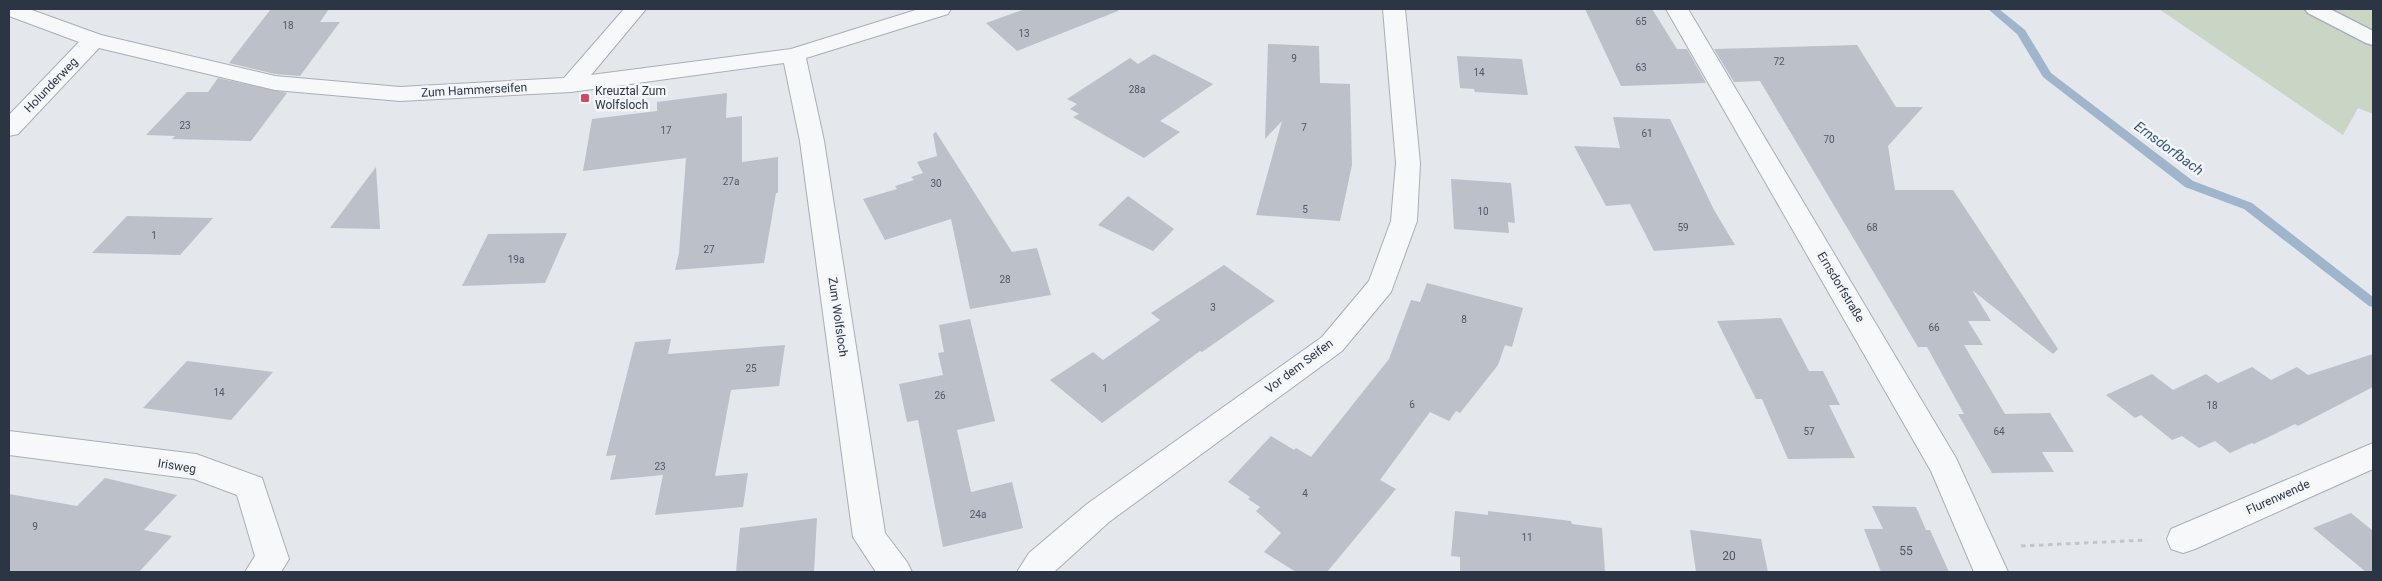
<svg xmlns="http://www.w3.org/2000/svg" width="2382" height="581" viewBox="0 0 2382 581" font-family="Roboto,sans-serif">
<rect width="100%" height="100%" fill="#e4e7ec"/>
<polygon fill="#c9d6c5" points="2159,9 2373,9 2373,114 2358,108 2343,135"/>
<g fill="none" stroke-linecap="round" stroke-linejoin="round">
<polygon fill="#9fb5cb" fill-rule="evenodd" points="1988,9 1999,9 2025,30 2051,73 2193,181 2252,203 2373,297 2373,307 2369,306 2244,209 2185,187 2043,77 2017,34"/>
</g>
<g fill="#bbc0c9">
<polygon points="271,9 329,9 320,22 340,22 300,76 275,74 229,63"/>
<polygon points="1025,9 1118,9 1118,11 1017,51 986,23"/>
<polygon points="1585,9 1652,9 1677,49 1687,49 1706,83 1621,86"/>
<polygon points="1268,44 1319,46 1320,83 1350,84 1352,165 1340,221 1256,215 1282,121 1265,139"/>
<polygon points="1857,45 1896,107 1923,107 1888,146 1895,190 1953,190 2058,349 2053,354 1972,290 1991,321 1968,321 1983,345 1964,345 2005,414 2050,413 2074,452 2042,452 2054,472 1992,473 1958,414 1964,414 1927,347 1918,347 1760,81 1734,82 1714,49"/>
<polygon points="1154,54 1213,84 1160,121 1180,132 1144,158 1073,117 1079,114 1070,109 1077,104 1067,99 1130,58 1138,64"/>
<polygon points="1457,56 1522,59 1528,95 1475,92 1474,89 1460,88"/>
<polygon points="218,78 287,93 251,141 172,139 175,136 146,135 187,92 208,92"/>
<polygon points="727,93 726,118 742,116 742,162 778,157 778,193 776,193 764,263 675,270 679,253 686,158 583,171 592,119 657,111 657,102"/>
<polygon points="1613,117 1670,119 1714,210 1735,245 1654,251 1630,204 1606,206 1574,146 1620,148"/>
<polygon points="936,132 1012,252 1037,248 1051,295 970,309 951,219 885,240 863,199 897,189 895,186 914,180 911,177 923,173 917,162 937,156 933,134"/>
<polygon points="376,167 380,229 330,228"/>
<polygon points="1451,179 1511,183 1515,223 1508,222 1509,233 1454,229"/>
<polygon points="1128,196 1174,229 1153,251 1098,225"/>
<polygon points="127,216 213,218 180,255 92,253"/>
<polygon points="567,233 545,283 462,286 488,234"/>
<polygon points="1224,265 1275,301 1202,352 1200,351 1102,423 1050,380 1093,352 1103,360 1160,320 1151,313"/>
<polygon points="1427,283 1523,308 1512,347 1505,345 1498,365 1460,413 1456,411 1449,421 1430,412 1380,480 1396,489 1327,572 1296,572 1264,552 1281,533 1256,511 1260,507 1248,499 1250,497 1228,482 1271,436 1294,450 1296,448 1311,457 1389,359 1411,300 1420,302"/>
<polygon points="1781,318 1809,371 1823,371 1840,405 1829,405 1855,458 1788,459 1762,399 1756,399 1717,321"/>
<polygon points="970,319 995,421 957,430 971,492 1012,482 1023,528 943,547 918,420 907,422 899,384 943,375 938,353 944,352 939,325"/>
<polygon points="671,339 668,354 785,345 779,386 731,390 715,476 748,473 743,507 655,515 663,475 610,480 616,455 606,456 635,342"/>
<polygon points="2373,354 2373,387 2298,426 2295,424 2254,444 2252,443 2230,453 2215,441 2199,448 2182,436 2172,440 2141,415 2135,418 2106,395 2152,374 2173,390 2206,374 2218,383 2252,367 2271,380 2297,367 2308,375"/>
<polygon points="187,361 273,372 231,420 143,408"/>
<polygon points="105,478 177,495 144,530 172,536 139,572 9,572 9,494 77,506"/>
<polygon points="1872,506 1916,507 1926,530 1930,530 1949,572 1881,572 1864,529 1883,529"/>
<polygon points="1455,511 1488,515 1488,511 1571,521 1572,524 1602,528 1605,572 1460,572 1460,557 1451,556"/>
<polygon points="2351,513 2373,531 2373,572 2366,572 2313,528"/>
<polygon points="817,518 814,572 736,572 740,528"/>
<polygon points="1690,530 1761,539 1768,572 1696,572"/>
</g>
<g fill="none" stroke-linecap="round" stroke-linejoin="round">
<g stroke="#a9aeb6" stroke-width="3">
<polygon id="service" points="2305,9 2330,9 2373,31 2373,45 2366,43 2308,13"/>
</g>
<g stroke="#a9aeb6" stroke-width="2">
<g id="minor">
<polygon points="9,9 29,9 101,35 275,76 400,87 564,78 624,9 646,9 591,75 791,49 919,9 951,9 948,14 806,58 824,141 885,533 907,562 912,572 876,572 853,537 800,141 784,63 571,92 400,101 275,90 99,48 18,134 9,136 9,115 79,42 9,16"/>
<polygon points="1383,9 1405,9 1420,163 1417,221 1391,292 1342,351 1109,522 1054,572 1017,572 1029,553 1087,504 1322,337 1369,281 1391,221 1396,163"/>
<polygon points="1666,9 1688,9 1956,458 2008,572 1974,572 1931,471"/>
<polygon points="9,431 196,454 262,478 289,559 281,572 245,572 255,556 237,495 194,479 9,455"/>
<polygon points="2373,443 2373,469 2195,549 2183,553 2171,549 2167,539 2171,529"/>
</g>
</g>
<polyline stroke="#c2c5cb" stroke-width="3" stroke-dasharray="4.5 4.5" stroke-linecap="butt" points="2021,546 2147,540"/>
<use href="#service" fill="#f7f8fa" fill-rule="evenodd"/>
<use href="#minor" fill="#f7f8fa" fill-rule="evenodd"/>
</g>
<rect fill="#cf4b60" stroke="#f4f6f9" stroke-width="2" x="580" y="93" width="10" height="10" rx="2.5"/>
<g text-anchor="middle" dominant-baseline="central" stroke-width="5" stroke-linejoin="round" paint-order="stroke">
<g font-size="10" fill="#4f5865">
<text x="1641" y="21">65</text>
<text x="288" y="25">18</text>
<text x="1024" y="33">13</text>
<text x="1294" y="58">9</text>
<text x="1779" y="61">72</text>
<text x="1641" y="67">63</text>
<text x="1479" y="72">14</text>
<text x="1137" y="89">28a</text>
<text x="185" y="125">23</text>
<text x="1304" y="127">7</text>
<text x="666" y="130">17</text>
<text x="1647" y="133">61</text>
<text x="1829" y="139">70</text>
<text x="731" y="181">27a</text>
<text x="936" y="183">30</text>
<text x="1305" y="209">5</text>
<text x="1483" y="211">10</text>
<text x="1683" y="227">59</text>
<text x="1872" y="227">68</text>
<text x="154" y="235">1</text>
<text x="709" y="249">27</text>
<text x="516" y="259">19a</text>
<text x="1005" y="279">28</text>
<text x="1213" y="307">3</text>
<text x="1464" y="319">8</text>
<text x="1934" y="327">66</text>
<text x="751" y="368">25</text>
<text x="1105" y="388">1</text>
<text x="219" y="392">14</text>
<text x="940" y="395">26</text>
<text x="1412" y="404">6</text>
<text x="2212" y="405">18</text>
<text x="1809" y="431">57</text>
<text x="1999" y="431">64</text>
<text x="660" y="466">23</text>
<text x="1305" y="493">4</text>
<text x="978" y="514">24a</text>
<text x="35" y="526">9</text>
<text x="1527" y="537">11</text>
</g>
<g font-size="12" fill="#2b3544" stroke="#f4f6f9">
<text transform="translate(51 85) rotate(-46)">Holunderweg</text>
<text transform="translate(474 90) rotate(-3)">Zum Hammerseifen</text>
<text transform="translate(1841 287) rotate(59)">Ernsdorfstraße</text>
<text transform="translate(838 317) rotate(82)">Zum Wolfsloch</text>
<text transform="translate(1299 366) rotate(-37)">Vor dem Seifen</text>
<text transform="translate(177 466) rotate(9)">Irisweg</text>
<text transform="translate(2278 497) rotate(-24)">Flurenwende</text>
</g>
<g font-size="12" fill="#2b3544" stroke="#f4f6f9" text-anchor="start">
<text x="595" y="91">Kreuztal Zum<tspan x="595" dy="14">Wolfsloch</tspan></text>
</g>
<g font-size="12" fill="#4f5865">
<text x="1906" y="551">55</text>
<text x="1729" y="556">20</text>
</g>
<g font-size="14" font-style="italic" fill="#355479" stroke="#f4f6f9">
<text transform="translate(2169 148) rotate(36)">Ernsdorfbach</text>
</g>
</g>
<rect width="2382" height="581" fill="none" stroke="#2b3544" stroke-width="20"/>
</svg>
